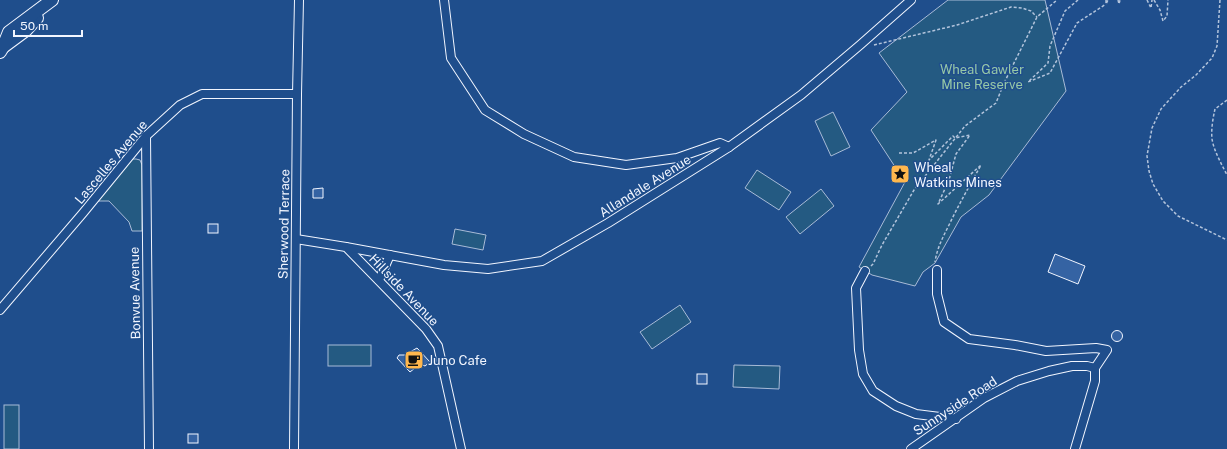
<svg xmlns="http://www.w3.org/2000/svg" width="1227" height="449" viewBox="0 0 1227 449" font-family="'Public Sans',sans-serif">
<rect width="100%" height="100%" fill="#1f4e8c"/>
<g fill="#245a82" stroke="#a8bbd7">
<polygon points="948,0 1045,0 1066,91 989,195 961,217 935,263 923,272 915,286 872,275 859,267 905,182 871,130 907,92 879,53"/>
<polygon points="833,112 850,147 831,156 815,121"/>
<polygon points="131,159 136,159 140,160 142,165 142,231 132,231 129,222 109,201 96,201"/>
<polygon points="757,170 791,192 779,210 745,188"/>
<polygon points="821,189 834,206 800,234 786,217"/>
<polygon points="455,229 486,235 483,250 452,244"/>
<polygon points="680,305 691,322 652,349 640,332"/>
<rect x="328" y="345" width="43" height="21"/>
<polygon points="734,365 780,366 779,389 733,387"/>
<rect x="4" y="405" width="15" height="44"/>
</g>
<g fill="#3563a3" stroke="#f2f6ff">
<polygon points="323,188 323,198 313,198 313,189"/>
<rect x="208" y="224" width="10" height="9"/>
<polygon points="1055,254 1085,266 1078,284 1048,272"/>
<circle cx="1117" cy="336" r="5.5"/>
<polygon points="417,348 430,362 425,366 420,364 410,372 397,358 399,355 406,355 409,359 412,354 410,352"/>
<rect x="697" y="374" width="10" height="10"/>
<rect x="188" y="434" width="10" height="9"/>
</g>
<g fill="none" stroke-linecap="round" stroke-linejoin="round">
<g stroke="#f2f6ff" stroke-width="10">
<g id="street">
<polyline points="444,0 451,58 485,110 524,134 574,157 626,165 677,158 720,143 729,147"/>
<polyline points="146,136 149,449"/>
<polyline points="296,239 346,247 426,329 438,346 461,449"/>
<polyline points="346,247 444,265 488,269 542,261 608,223 729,147 801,95 860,45 911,0"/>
<polyline points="937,270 937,294 944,322 969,339 1015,345 1046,351 1096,348 1107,350 1095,368"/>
<polyline points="865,271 856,288 859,350 863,374 873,391 896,406 916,414 956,419"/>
<polyline points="379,280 390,255"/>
<polyline points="0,310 83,213 146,136 180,105 202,94 297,94"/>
<polyline points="294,449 297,94 299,0"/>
<polyline points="911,449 984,398 1017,381 1049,371 1072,366 1087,366 1095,368 1095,381 1075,449"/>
</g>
</g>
<g stroke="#f2f6ff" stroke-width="14">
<g id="secondary">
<polyline points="3,47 26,30 37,18"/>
<polyline points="0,52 3,47 9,32 52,0"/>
</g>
</g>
<g stroke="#b3c4dc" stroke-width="1.5" stroke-dasharray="3 2" stroke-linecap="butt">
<polyline points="1078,0 1065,11 1050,46 1048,63 1028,82 1050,73 1077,23 1106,4"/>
<polyline points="1106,0 1106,4 1108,0"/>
<polyline points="1118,0 1119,4 1120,0"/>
<polyline points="1147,0 1151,8 1152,0"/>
<polyline points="1154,0 1160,10 1163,21 1167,16 1168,0"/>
<polyline points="1220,0 1217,46 1212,58 1196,75 1181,87 1161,109 1152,128 1147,156 1149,171 1153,184 1163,201 1178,216 1227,240"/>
<polyline points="874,45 957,25 1011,7 1022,8 1031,11 1037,17"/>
<path d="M1227,100L1215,109C1213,118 1211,129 1212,139C1214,151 1221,163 1227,175"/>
<path d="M899,153H913L936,140L929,160L953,136L955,138L970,135L956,154L949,180L938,204L981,165C970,185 959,204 949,225C943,237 937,248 935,262"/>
<polyline points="871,266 873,264 882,245 914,190 965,126 996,103 1004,83 1037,17 1057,0"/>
</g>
<use href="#street" stroke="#1f4e8c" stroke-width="8"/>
<use href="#secondary" stroke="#1f4e8c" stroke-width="12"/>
</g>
<defs>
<g id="sight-square" transform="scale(1)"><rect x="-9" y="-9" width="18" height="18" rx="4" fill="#ffb74d" stroke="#1f4e8c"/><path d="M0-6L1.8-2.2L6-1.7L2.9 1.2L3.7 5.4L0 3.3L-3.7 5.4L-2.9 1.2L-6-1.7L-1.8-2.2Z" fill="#111"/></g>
<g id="cafe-square" transform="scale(1)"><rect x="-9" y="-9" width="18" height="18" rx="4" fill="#ffb74d" stroke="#1f4e8c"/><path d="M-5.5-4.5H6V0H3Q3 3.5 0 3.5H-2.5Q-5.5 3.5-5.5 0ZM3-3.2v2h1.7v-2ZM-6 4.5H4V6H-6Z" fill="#111"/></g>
</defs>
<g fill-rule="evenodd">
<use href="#sight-square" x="900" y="174"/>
<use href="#cafe-square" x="414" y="360"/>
</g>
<g text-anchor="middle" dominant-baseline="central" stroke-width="3" stroke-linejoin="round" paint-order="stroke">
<g font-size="13" fill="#97c8a6" stroke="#1f4e8c">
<text x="982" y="69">Wheal Gawler<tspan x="982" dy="15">Mine Reserve</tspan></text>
</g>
<g font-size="13" fill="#f2f6ff" stroke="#1f4e8c">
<text transform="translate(111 162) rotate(-50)">Lascelles Avenue</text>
<text transform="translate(645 186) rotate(-32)">Allandale Avenue</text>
<text transform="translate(284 224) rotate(-89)">Sherwood Terrace</text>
<text transform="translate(404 290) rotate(46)">Hillside Avenue</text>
<text transform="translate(135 293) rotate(-91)">Bonvue Avenue</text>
<text transform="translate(955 406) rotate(-33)">Sunnyside Road</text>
</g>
<g font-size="13" fill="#f2f6ff" stroke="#1f4e8c" text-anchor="start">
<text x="914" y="167">Wheal<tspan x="914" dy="15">Watkins Mines</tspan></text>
<text x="428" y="360">Juno Cafe</text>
</g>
</g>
<path d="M14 30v6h68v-6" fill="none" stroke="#f2f6ff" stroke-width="2"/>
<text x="20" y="30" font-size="12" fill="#f2f6ff" stroke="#1f4e8c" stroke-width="3" paint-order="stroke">50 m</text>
</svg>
